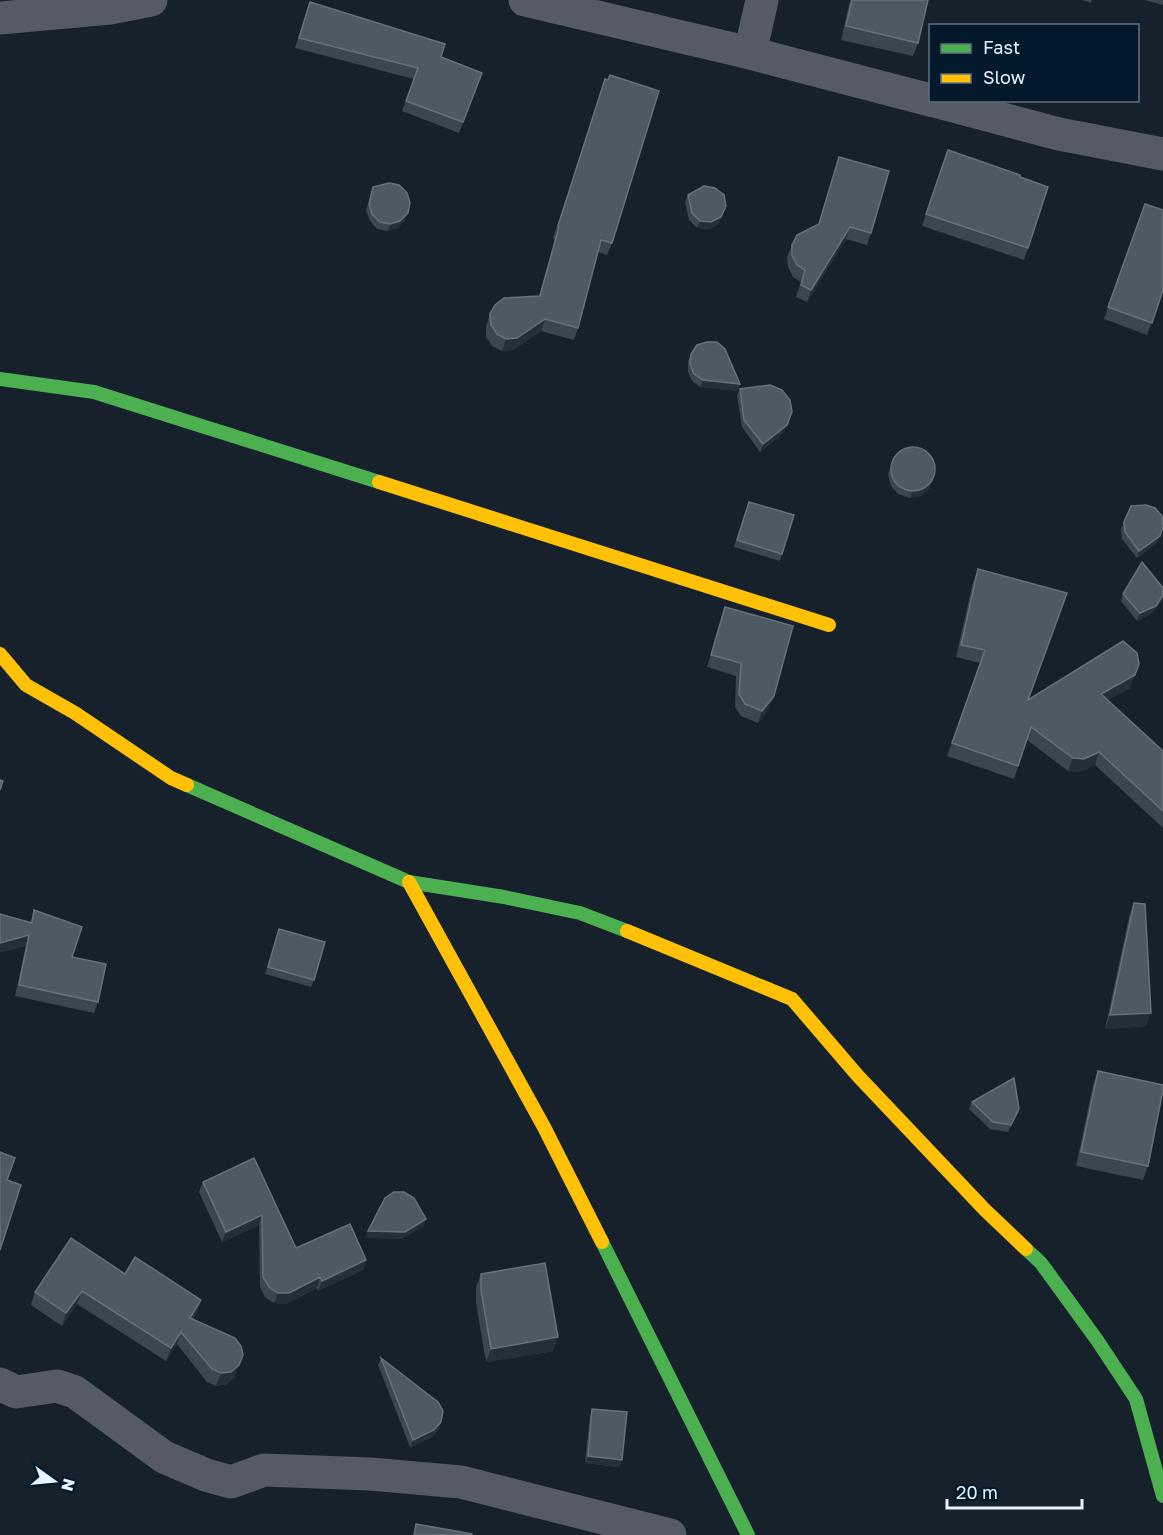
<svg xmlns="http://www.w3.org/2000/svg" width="1163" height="1535" viewBox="0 0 1163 1535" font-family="'Golos Text',sans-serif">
<rect width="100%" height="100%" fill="#16212c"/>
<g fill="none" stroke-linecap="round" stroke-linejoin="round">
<g stroke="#555a66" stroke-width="33">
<polyline points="525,0 750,53 930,100"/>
<polyline points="0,18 110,8 151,0"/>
<polyline points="750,53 762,0"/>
<polyline points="931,100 1059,134 1163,154"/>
<polyline points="0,1384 16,1392 57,1386 75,1392 164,1457 206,1475 231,1482 264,1470 370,1474 461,1482 670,1535"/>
</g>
<g stroke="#4caf50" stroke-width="14">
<polyline points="0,379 94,392 379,482"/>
<polyline points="187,785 409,882 504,897 580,913 627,931"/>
<polyline points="602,1242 748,1535"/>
<polyline points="1026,1249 1041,1263 1097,1340 1136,1399 1163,1496"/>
</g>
<g stroke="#ffc107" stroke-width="14">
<polyline points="379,482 829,625"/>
<polyline points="0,654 26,685 75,713 171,778 187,785"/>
<polyline points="409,882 544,1127 602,1242"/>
<polyline points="627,931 792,999 858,1076 985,1210 1026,1249"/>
</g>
</g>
<g fill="#3b474e">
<polygon points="850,0 928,0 918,43 913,56 841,40"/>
<polygon points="1082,0 1092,0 1091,3"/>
<polygon points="1144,0 1163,0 1163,5"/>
<polygon points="310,2 441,57 482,73 459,133 402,111 414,79 295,48"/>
<polygon points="605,79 612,243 607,255 598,252 578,328 574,340 541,331 513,350 502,351 492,346 486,337 486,326 490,314 539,296 555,239 553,238"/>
<polygon points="948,150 1020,177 1028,248 1024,260 922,226"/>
<polygon points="839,157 871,233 867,245 846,239 807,302 796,297 801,282 793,277 788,267 787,257 792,245 818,225"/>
<polygon points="373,187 405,220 397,228 387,231 377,229 370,221 366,211"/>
<polygon points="688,195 719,224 709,229 697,228 689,220 685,202"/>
<polygon points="1145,204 1163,290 1147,335 1104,319"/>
<polygon points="691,354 737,391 700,387 692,381 688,371 688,361"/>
<polygon points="740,389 784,432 760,452 742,427 737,396"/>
<polygon points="895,456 930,488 921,496 910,498 898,494 891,486 888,474"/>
<polygon points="746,509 782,554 780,561 734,547"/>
<polygon points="1124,522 1157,543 1137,558 1122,539 1121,529"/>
<polygon points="978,569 1028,700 1130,688 1108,700 1163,751 1163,828 1095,765 1079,772 1068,771 1027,740 1014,779 947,756 980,663 956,657 973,582"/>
<polygon points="1123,594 1153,613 1137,621 1121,601"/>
<polygon points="725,607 774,696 769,708 758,723 741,716 735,707 736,676 707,667"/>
<polygon points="1134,903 1146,1026 1105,1029 1129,917"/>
<polygon points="34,910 72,957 98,1002 94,1013 15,996 26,946 0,952 0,914 30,923"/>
<polygon points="279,929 314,980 311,987 265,974"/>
<polygon points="1098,1071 1148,1166 1143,1180 1076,1166 1093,1085"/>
<polygon points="972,1102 1019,1109 1008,1132 990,1129 969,1109"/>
<polygon points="254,1158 296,1248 366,1260 363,1270 318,1291 317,1288 286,1304 274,1303 265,1297 260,1287 259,1225 222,1242 199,1192 203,1182"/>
<polygon points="125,1274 201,1300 197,1312 193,1319 234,1378 227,1384 216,1386 207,1382 177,1344 166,1361 77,1304 62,1326 31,1305 35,1292"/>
<polygon points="481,1274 553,1351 486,1362 476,1303 476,1287"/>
<polygon points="381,1358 441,1422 439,1429 432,1437 410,1447 378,1365"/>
<polygon points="592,1409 622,1460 619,1467 585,1463 590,1416"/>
</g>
<g fill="#243039">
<polygon points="726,206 719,224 709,229 697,228 700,221"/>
<polygon points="408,213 405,220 397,228 387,231 390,224"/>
<polygon points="850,227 846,239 807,302 811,290"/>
<polygon points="545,319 541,331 513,350 502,351 506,339"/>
<polygon points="703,380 740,384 737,391 700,387"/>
<polygon points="792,412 784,432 760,452 763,444"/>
<polygon points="932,481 930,488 921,496 910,498 912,491"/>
<polygon points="1160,536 1157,543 1137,558 1139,551"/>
<polygon points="1163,595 1163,599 1153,613 1137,621 1140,613"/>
<polygon points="1139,664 1130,688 1096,707 1101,694"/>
<polygon points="774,696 769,708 758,723 762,711"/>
<polygon points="1099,752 1095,765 1079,772 1068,771 1073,758"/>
<polygon points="29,935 26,946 0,952 0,943"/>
<polygon points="1151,1013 1146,1026 1105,1029 1110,1015"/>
<polygon points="262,1215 259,1225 222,1242 226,1232"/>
<polygon points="426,1219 424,1226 402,1239 365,1238 368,1231"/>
<polygon points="366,1260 363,1270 318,1291 322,1281"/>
<polygon points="320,1277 317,1288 286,1304 274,1303 278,1293"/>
<polygon points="82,1291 77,1304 62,1326 66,1313"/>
<polygon points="201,1300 197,1312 185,1331 190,1318"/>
<polygon points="181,1332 177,1344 166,1361 171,1348"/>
<polygon points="558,1337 553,1351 486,1362 491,1349"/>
<polygon points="239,1365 234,1378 227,1384 216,1386 221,1373"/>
<polygon points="441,1422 439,1429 432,1437 410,1447 413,1440"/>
<polygon points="588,1456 622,1460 619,1467 585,1463"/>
</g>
<g fill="#4e5a61" stroke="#66727a" stroke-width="1.5">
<polygon points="852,0 928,0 918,43 846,26"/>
<polygon points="310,2 445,44 441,57 482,73 463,122 406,101 418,68 299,38"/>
<polygon points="610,75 659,91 612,243 601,240 578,328 545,319 517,338 506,339 497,334 491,325 490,314 495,305 504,298 540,296 559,227 558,226 605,79 608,80"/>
<polygon points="948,150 1020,175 1020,177 1048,187 1028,248 926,214"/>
<polygon points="839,157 889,171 871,233 850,227 811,290 801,285 805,270 797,265 792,255 792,245 797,235 819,224"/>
<polygon points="389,183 399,185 407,193 410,203 408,213 400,221 390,224 380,222 372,214 369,204 373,187"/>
<polygon points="704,186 715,188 724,195 726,206 721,217 711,222 700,221 692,213 688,195"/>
<polygon points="1145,204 1163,210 1163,290 1152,323 1108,307"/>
<polygon points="707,342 717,342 725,349 740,384 703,380 694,374 690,364 691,354 697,345"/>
<polygon points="770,385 782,390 790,400 792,412 787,425 763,444 744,420 740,389"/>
<circle cx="913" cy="469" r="22"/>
<polygon points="749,502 794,515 782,554 737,540"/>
<polygon points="1146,505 1155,508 1162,516 1163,527 1160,536 1139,551 1125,532 1124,522 1131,506"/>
<polygon points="1142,562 1163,588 1163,595 1156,606 1140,613 1123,594"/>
<polygon points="978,569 1067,593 1028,700 1123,641 1137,653 1139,664 1135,675 1101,694 1163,751 1163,811 1099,752 1084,759 1073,758 1031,727 1018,766 952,743 985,650 961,645"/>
<polygon points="725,607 793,626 774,696 762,711 745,704 739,694 741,663 711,655"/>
<polygon points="0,780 3,781 0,790"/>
<polygon points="1134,903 1145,904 1151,1013 1110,1015"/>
<polygon points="34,910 82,927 72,957 106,964 98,1002 19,985 29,935 0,943 0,914 32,923"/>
<polygon points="279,929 325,942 314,980 268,967"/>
<polygon points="1098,1071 1163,1085 1163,1090 1148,1166 1081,1152"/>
<polygon points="1014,1078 1019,1109 1011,1125 993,1122 972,1102"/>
<polygon points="0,1152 15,1158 7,1180 21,1185 0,1250"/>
<polygon points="254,1158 296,1248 350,1224 366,1260 322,1281 320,1277 289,1293 278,1293 269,1287 263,1277 262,1215 226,1232 203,1182"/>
<polygon points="394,1192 404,1192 414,1198 426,1219 405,1232 368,1231 385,1198"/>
<polygon points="71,1238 125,1274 135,1257 201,1300 190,1318 235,1338 241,1346 243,1355 239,1365 231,1372 221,1373 212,1369 181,1332 171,1348 82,1291 66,1313 35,1292"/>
<polygon points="545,1263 558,1337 491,1349 481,1290 481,1274"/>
<polygon points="381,1358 438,1402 443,1411 441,1422 434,1430 413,1440"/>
<polygon points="592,1409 627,1412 622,1460 588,1456"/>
<polygon points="416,1524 472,1534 472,1535 414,1535"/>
</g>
<rect x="929" y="24" width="210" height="78" fill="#04192b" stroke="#607180" stroke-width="1.5"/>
<rect x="941" y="44" width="30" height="9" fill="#4caf50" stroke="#607180" stroke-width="1.5"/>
<text x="983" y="54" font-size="18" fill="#e9f4ff">Fast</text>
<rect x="941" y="74" width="30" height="9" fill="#ffc107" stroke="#607180" stroke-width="1.5"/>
<text x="983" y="84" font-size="18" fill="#e9f4ff">Slow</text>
<g transform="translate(54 1481) rotate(105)" stroke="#04192b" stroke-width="4.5" paint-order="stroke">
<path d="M0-4.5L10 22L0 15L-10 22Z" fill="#e9f4ff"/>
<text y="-9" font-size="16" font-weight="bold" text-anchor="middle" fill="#e9f4ff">N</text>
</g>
<path d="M947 1499v9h135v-9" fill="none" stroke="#e9f4ff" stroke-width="3"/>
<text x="956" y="1499" font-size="18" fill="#e9f4ff" stroke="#04192b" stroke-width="4.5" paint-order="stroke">20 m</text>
</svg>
